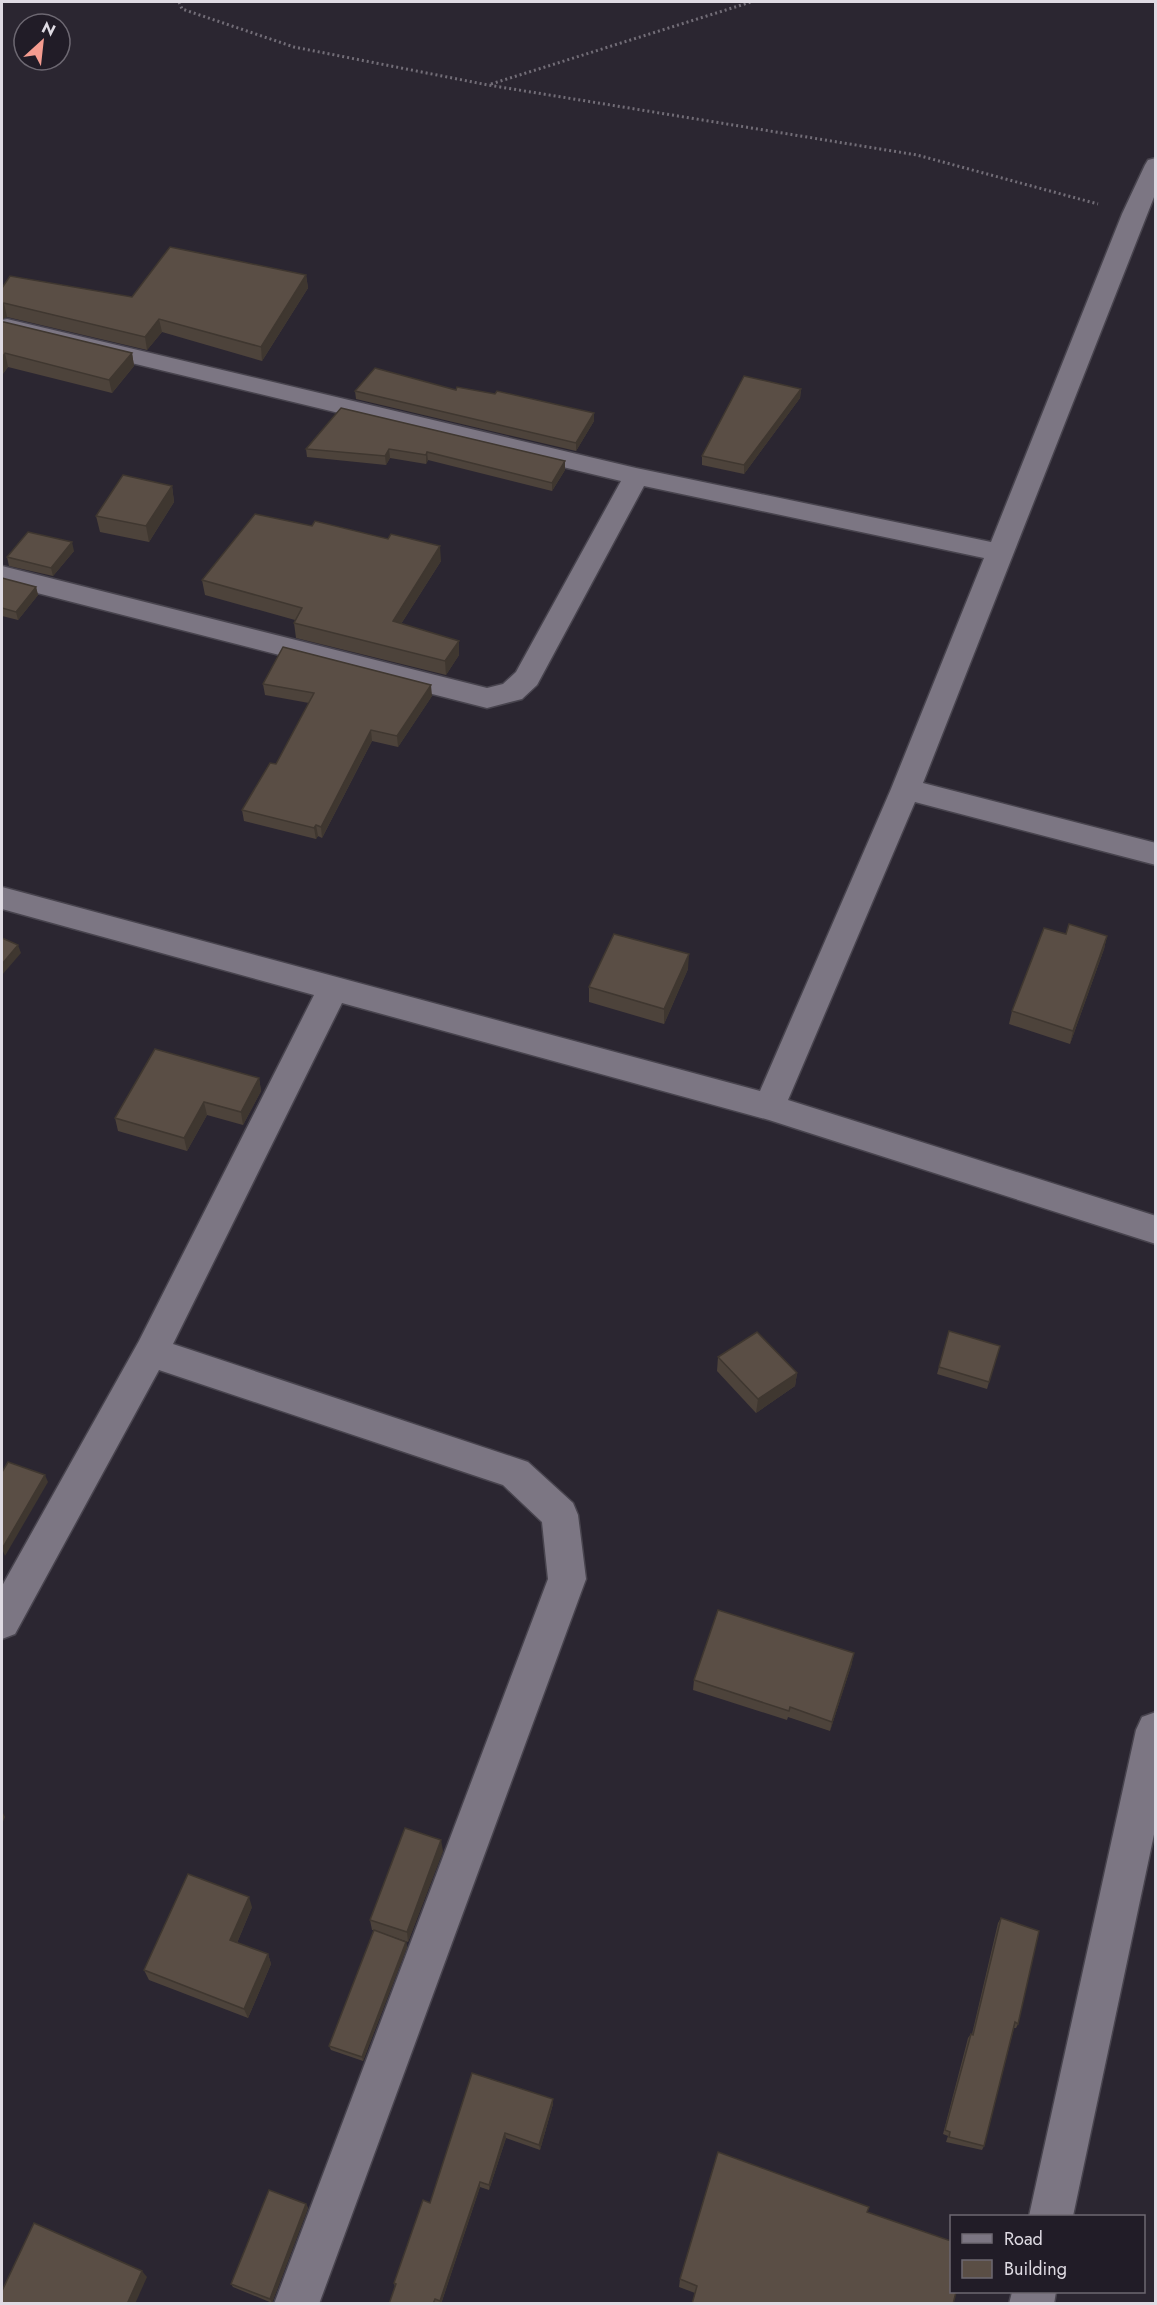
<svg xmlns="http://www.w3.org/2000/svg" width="1157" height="2305" viewBox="0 0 1157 2305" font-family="Jost,sans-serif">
<rect width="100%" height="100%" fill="#2b2631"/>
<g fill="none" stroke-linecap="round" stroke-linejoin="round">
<g stroke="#48444e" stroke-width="3">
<g id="minor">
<polygon points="1156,158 1156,192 923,783 1156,843 1156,865 915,802 788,1100 1156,1216 1156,1244 769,1120 342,1003 173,1344 528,1462 573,1503 578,1515 586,1579 319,2304 274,2304 548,1579 542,1522 503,1485 159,1370 15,1634 2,1639 2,1586 139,1341 314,995 2,909 2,887 760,1091 891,789 984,558 644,486 537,685 522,699 487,708 2,584 2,566 487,688 503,684 516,672 621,481 7,333 2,334 2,320 7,319 636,468 991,542 1122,214 1145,165 1148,160"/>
<polygon points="1156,1712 1156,1825 1073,2216 1029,2216 1136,1730 1142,1717"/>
<polygon points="1012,2292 1056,2292 1054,2304 1009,2304"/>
</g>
</g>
<g stroke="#726d77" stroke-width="3" stroke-dasharray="2 3" stroke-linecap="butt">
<polyline points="179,2 182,9 294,47 488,85 917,155 1098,204"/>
<polyline points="491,84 751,2"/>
</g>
<use href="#minor" fill="#7c7683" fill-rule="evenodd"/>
</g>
<g fill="#4d433b">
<polygon points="306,275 308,288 262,361 162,332 147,350 7,317 2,319 2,288 132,297"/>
<polygon points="2,322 132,353 134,366 112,393 8,367 2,375"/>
<polygon points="801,389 800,398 744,474 702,465 702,456"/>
<polygon points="456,390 594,413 594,421 576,451 356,399 355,391"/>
<polygon points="341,408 565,470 552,491 428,460 426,464 390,458 386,465 307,457 306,449"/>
<polygon points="172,486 174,502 149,542 100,532 96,516"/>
<polygon points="312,526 441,561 401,624 459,641 459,655 446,675 296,638 294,623 295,620 205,595 202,580"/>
<polygon points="74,551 53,576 9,566 7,557"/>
<polygon points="2,578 36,587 38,595 18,620 2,616"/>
<polygon points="263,684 432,696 398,747 372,741 322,838 318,836 316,839 244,821 242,810 276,764 309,703 265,695"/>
<polygon points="1066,934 1107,936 1104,949 1070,1044 1009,1024 1012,1011"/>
<polygon points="688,969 664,1024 589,1002 589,987"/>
<polygon points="259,1078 261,1091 243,1125 207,1115 187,1151 118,1131 115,1118"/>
<polygon points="1000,1346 987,1389 937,1374 939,1367"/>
<polygon points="718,1357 797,1373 795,1386 756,1413 717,1371"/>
<polygon points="852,1663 830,1731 788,1717 787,1720 693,1690 694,1680"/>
<polygon points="443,1851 408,1942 385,1934 406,1942 407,1947 363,2061 331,2050 329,2046 374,1930 372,1930 370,1920"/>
<polygon points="252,1907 237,1943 268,1954 271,1964 248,2018 149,1980 144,1970"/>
<polygon points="1001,1918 1018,2024 1016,2028 1014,2028 984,2146 982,2150 946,2142 948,2136 943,2134 968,2038 971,2034 972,2034 998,1923"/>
<polygon points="472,2073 553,2104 540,2150 506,2138 489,2190 480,2187 441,2304 389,2304 395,2287 394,2283 430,2203"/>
<polygon points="306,2204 308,2208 272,2303 233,2287 231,2284"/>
<polygon points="867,2212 695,2293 679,2287 680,2279"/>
</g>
<g fill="#3f3730">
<polygon points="306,275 308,288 262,361 261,347"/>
<polygon points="4,303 7,317 2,319 2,304"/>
<polygon points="159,319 162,332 147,350 145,337"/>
<polygon points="5,353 8,367 2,375 2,358"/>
<polygon points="132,353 134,366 112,393 109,380"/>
<polygon points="801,389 800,398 744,474 744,465"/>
<polygon points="594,413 594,421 576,451 576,443"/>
<polygon points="389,449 390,458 386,465 385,456"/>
<polygon points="427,452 428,460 426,464 426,455"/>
<polygon points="565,461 565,470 552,491 552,483"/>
<polygon points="172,486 174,502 149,542 146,526"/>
<polygon points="72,542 74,551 53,576 51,568"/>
<polygon points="440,546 441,561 394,635 393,621"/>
<polygon points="36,587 38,595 18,620 16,612"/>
<polygon points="459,641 459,655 446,675 445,661"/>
<polygon points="431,685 432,696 398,747 397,736"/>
<polygon points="371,730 372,741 322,838 321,827"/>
<polygon points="316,825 318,836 316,839 314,828"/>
<polygon points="1107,936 1104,949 1070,1044 1073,1031"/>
<polygon points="18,945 21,953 2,975 2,964"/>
<polygon points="689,954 688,969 664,1024 664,1009"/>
<polygon points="259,1078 261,1091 243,1125 241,1112"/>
<polygon points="204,1102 207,1115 187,1151 184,1138"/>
<polygon points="797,1373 795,1386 756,1413 758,1399"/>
<polygon points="45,1475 48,1482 5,1556 2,1549"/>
<polygon points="854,1653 852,1663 830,1731 832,1722"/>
<polygon points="2,1811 5,1817 2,1824"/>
<polygon points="441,1840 443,1851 408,1942 407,1932"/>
<polygon points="249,1897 252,1907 234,1950 230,1940"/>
<polygon points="406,1942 407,1947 363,2061 362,2057"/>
<polygon points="268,1954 271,1964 248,2018 244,2009"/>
<polygon points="553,2099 553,2104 540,2150 539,2145"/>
<polygon points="505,2133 506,2138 489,2190 489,2185"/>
<polygon points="480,2182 480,2187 441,2304 440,2304 440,2301"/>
<polygon points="306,2204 308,2208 272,2303 270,2299"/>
<polygon points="142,2271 147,2277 135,2304 127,2304"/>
</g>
<g fill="#5a4e45" stroke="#3f3730" stroke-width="1.5">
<polygon points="170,247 306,275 261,347 159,319 145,337 4,303 2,304 2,288 10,276 132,297"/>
<polygon points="2,322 4,322 132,353 109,380 5,353 2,358"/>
<polygon points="375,368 456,390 457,387 495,394 497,391 594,413 576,443 355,391"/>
<polygon points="744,376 801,389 744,465 702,456"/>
<polygon points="341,408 565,461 552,483 427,452 426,455 389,449 385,456 306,449"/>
<polygon points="123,475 172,486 146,526 96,516"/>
<polygon points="255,514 312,526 315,521 388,539 391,534 440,546 393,621 459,641 445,661 294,623 302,608 202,580"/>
<polygon points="28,532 72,542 51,568 7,557"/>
<polygon points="2,578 36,587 16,612 2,608"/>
<polygon points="283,647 431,685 397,736 371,730 321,827 316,825 314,828 242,810 270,763 276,764 314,693 263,684"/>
<polygon points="1069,924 1107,936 1073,1031 1012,1011 1044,928 1066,934"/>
<polygon points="614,934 689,954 664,1009 589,987"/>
<polygon points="2,938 18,945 2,964"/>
<polygon points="155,1049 259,1078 241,1112 204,1102 184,1138 115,1118"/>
<polygon points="949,1331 1000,1346 989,1382 939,1367"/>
<polygon points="757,1332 797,1373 758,1399 718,1357"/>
<polygon points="8,1462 45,1475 2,1549 2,1472"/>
<polygon points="718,1610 854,1653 832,1722 790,1707 789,1711 694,1680"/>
<polygon points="405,1828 441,1840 407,1932 370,1920"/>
<polygon points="188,1874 249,1897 230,1940 268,1954 244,2009 144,1970"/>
<polygon points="1001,1918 1039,1931 1018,2024 1015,2022 984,2146 949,2137 950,2132 945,2130 971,2034 973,2035"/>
<polygon points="374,1930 406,1942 362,2057 329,2046"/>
<polygon points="472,2073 553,2099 539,2145 505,2133 489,2185 480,2182 440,2301 435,2299 433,2304 389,2304 396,2284 394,2283 423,2200 430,2203"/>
<polygon points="718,2152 869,2207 867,2212 951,2241 951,2292 956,2292 953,2304 692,2304 697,2286 680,2279"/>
<polygon points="269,2190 306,2204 270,2299 231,2284"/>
<polygon points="34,2223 142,2271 127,2304 2,2304 2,2291"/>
</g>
<rect width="1157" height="2305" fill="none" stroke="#dfdbe3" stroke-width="6"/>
<rect x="950" y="2215" width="195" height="78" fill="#211c27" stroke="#6d6872" stroke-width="1.5"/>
<rect x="962" y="2234" width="30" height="9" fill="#7c7683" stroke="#6d6872" stroke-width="1.5"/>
<text x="1004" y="2245" font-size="18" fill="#dfdbe3">Road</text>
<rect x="962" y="2260" width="30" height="18" fill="#5a4e45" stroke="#6d6872" stroke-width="1.5"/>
<text x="1004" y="2275" font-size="18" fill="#dfdbe3">Building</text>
<g transform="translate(42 42) rotate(27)"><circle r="28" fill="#211c27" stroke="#6d6872" stroke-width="1.5"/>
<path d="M0-4.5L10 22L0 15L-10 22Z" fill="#f59c90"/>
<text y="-9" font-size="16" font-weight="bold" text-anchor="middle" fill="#dfdbe3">N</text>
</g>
</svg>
